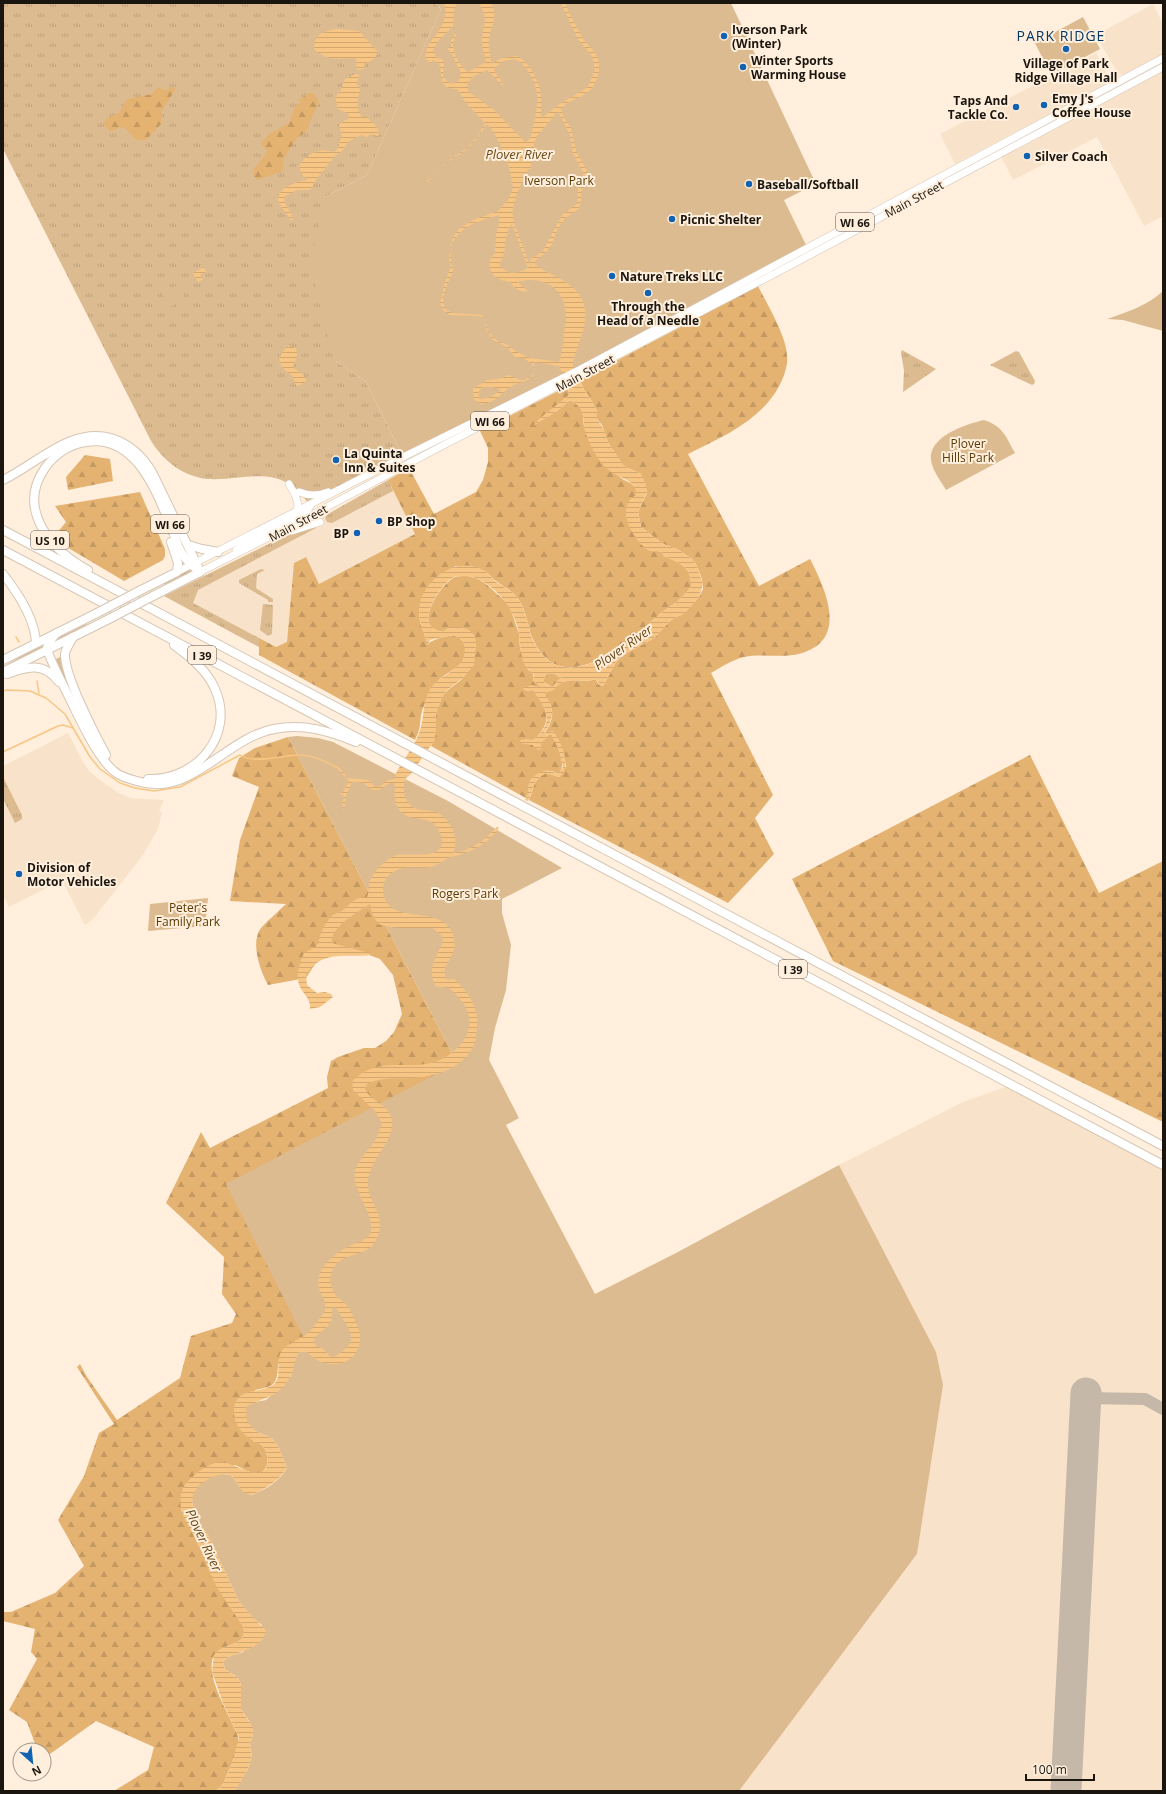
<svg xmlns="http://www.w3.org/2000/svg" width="1166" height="1794" viewBox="0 0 1166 1794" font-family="'Open Sans',sans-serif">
<defs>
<pattern id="grass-tufts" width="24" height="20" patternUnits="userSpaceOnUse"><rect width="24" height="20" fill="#ddbb90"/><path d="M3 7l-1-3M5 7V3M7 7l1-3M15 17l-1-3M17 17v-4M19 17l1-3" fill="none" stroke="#bda07b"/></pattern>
<pattern id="forest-firs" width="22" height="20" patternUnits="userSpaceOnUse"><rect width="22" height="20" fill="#e4b271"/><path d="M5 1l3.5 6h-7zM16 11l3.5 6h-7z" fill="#c39861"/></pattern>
<pattern id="water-rules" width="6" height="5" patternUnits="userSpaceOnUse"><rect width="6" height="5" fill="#f8c684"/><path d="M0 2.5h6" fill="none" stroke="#d4a971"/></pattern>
</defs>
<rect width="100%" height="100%" fill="#ffefdc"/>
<g fill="#f8e3ca">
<polygon points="1153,4 1163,24 1163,54 1124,75 1118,74 1096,35"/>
<polygon points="1096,53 1109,78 1109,82 1107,84 955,164 940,134"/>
<polygon points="1163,70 1163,216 1144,226 1097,137 1013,180 1001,156"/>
<polygon points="388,480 415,534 319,584 306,557 294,563 287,642 276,647 260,639 164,596 325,516"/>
<polygon points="68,733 83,762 89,771 100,780 117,792 131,798 164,800 159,811 162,813 158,829 143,855 93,919 85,925 62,880 9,907 3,895 3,766"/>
<polygon points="1011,1085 1163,1165 1163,1791 739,1791 917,1554 936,1352 839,1165 963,1102"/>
</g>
<g fill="url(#grass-tufts)">
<path d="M3,3H435L441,9L367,175L325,197L336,361L366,382L403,457L310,506C281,461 249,481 208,479C183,477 162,460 150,439L3,149Z"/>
<polygon points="902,350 936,369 903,392 904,371 901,352"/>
<polygon points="1016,351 1019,352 1035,381 1034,384 1032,385 990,365"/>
<polygon points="388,480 393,491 332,523 327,522 325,518 328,514"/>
<polygon points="305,526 315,526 316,528 198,590 193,603 259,638 259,647 164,596"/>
<polygon points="190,569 191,570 189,573 165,585 164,583"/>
<polygon points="261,569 265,570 257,574 256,588 273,599 273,602 268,602 268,600 239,583 239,580"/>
<polygon points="263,604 273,605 272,634 268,636 260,630"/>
<polygon points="86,624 87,625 54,643 54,640"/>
<polygon points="42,644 43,647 9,666 8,664"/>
<polygon points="62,656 86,724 54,660"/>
<polygon points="3,777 22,815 22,819 15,823 3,799"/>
</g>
<g fill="url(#forest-firs)">
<polygon points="158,87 167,91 169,87 174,87 175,90 161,112 161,124 146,140 136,140 124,127 110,131 103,124 107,118 119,113 127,99 152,94"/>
<polygon points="309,93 313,93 319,101 306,132 297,138 284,158 283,171 257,180 253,175 254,169 263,158 267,151 261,143 269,134 289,123 295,106 300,103 300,99"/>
<path d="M758,286C767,304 787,337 787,356C788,364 785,373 782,380C765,419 724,436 688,454L759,586L810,559C825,588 849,639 802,653C783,659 763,653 744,657C732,660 721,667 711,673L773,795L755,818L774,854L728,903L529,800C535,788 531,781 546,773L559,777L566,766L564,754L553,731L544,734C551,724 555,715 550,704C548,699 545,696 545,692C558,690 555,685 564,682C574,678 586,683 596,679L598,684L603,686L616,662L625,654L654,638L671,620L684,613L699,597L703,589L702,579L696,564L692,559L677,549L663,544L641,527L638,512L647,493L641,474L624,466L614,452L608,442L602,425L597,419V411L589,396L584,390L580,380Z"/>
<path d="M568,386L569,395L535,424L557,411L570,400C590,411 579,416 586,431C589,439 613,471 619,476C624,482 632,481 636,489C639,496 629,509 626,515L658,551L662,552L664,556C679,563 692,566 691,586C682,601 672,604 660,614C649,623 639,634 628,642C595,665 553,687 532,637C528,626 526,610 519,600C512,590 505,588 496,581C492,579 489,573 485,571C476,568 464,568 455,566L419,609L420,622L428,645L430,642C442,637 461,629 465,647C466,652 464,658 462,662C456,670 445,673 438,681C434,685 424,705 422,711C419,723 422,726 415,740L259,655V638L276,647L287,642L294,563L306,557L319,584L415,534L388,480L409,468L434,514L476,492L483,480L488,462V448L480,431Z"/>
<polygon points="85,455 110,459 113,481 68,490 66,477"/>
<polygon points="140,492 165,549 165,556 163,560 124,581 65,546 57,533 66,522 55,506"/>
<path d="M468,576L478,579L486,584L506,602L511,610L519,634L520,648L528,670C533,672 534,675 533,680L540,686V687L525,691L533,690C546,708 554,719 536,738L533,740H521V743C533,744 541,746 548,735H552C557,745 568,766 558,774L552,771C543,773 531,774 529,785C528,791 529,793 526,798L431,746C439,732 433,727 436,714C437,709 440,704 441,699C446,688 456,686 463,678C473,666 478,649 474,635C463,634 436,635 430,625C422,613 443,584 453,578C457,576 464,576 468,576Z"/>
<polygon points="547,674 555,674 561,678 553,686 550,686 544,682 544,679"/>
<path d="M288,737L457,1063L305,1340L278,1364C277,1385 275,1386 255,1390L253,1441C256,1442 259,1443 262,1445C269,1452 270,1469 260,1473C252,1475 242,1468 235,1465L181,1510L205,1558L218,1588L243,1626C251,1653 207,1636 212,1672C214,1688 225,1708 232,1723C234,1728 237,1733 238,1737C240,1745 232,1765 228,1772C225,1780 222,1789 214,1791H114L148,1770L154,1747L96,1721L50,1754L37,1749L27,1722L9,1710L37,1659L31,1652L35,1629L3,1621V1612H11L55,1593L84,1566L58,1520L84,1476L99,1433L114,1424L77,1367L80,1364L87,1377L117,1420L180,1378L191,1336L232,1323L236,1314L222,1294L224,1257L166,1203L201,1132L210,1148L328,1088L327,1077L331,1061L338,1057L364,1048H375L386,1041L394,1032L402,1014L393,975L380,959L361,952L329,953L317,961L306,978L268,985C260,971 250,942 261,928C269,919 278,912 286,904L230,901L240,840L259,787L232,776L239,758L255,748Z"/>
<polygon points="1030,755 1099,893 1163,861 1163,1122 833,961 792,879"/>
</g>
<g fill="#ddbb90">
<polygon points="435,3 731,3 816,184 784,200 807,247 577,371 403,457 366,382 336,361 324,326 311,261 325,197 367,175 441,9"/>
<polygon points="1083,17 1100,49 1051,75 1035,43"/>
<polygon points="178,285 185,299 179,302 171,288"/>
<polygon points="168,289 176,304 169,307 162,293"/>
<path d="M1163,291V331L1123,320L1107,319C1127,312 1147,306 1163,291Z"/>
<path d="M984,420C1003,426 1006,437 1015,453L946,490C941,481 932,470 931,460C928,436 967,424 984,420Z"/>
<path d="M297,736L318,738L333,742L448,801L562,868L502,899V913L511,945L506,990L495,1028L489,1060L519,1118L506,1125L595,1294L678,1252L839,1165L936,1352L943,1385L917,1554L739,1791H234L248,1769L252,1755L250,1744L253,1734L249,1721L241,1709V1684L238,1678L225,1669L223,1661L232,1655L243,1652L262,1625L255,1620L239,1602L208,1535L199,1523L192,1502L194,1493L200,1484L212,1477L223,1474L230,1475L233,1477L239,1486L251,1495C265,1490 279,1482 287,1468L279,1448L272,1438L255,1431L247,1421L246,1407L255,1402L266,1400L291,1376L294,1361L298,1353L306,1351L313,1356L226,1184L457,1063L288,737Z"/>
<polygon points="208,898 205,926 148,931 150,904"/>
</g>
<g fill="url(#water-rules)" fill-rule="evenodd">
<path d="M444,3H457L454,10L453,26L438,41L433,51L437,58L442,59L444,62L443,77L448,82L453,84L459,80L461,73C458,67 452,51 447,48L451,47V41L456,31C456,36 454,40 453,44C452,52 461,68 468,72L486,62C485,55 482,47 482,40C483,23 489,20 479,3H491C499,18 491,24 489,39C488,47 490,56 492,64L502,58L517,56C530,63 539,80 541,96C542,103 540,110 542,118L560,104L588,87L595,70L592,56L578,39L561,3H565C570,16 577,27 583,39C587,44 592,48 595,53C602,63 599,79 592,88C584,98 568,99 561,109L564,118L571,128L576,151L586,169L588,179L581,192V202L578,209L565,218L557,230L552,244L545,253L535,261V264C541,270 556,276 564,281C599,303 583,330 573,361V366L584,390L589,396L597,411V419L604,430L608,442L624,466L641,474L646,484L647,492L638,512L641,527L663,544L677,549L692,559L696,564L703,584L699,597L684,614L671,620L654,638L625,654L616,662L603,686L601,687L596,679C586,683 574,678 564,682C556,685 556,692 545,692C545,696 548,699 550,703C555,715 550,724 544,733L553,731C562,741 572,769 559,777L546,773C531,781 535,788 528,801L525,800C529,794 527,789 529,783C532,776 541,771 548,770L558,774L563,767L560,753L552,735H548L545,740L541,742V749L538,750L532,745L521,743L520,741L525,739L533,740C556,722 546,709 533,690L525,691L523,688L532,685L540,687V686L533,680L534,675C530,670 525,668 523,661C520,652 520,643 519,634C516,612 499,589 478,579C472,576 461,575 454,577C443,582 424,611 429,623C431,628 437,630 441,632L450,627H461L469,630L474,635L476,641L474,665L463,678L447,690L442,697L436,714V733L434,741L411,774L406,778C402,788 403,801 414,808C421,811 429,810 436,812C451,818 460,839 453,853C471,851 485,840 497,827L499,828C489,842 475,850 459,855C456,856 453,856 450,857C445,859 440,864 434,866C418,871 402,862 388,876C385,879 383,885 383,889C384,932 452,897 455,944C455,953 446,963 444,972L447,980L454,979C468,991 479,1008 477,1027C476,1033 476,1040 474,1045C462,1070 434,1077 409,1078C393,1079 381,1077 367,1084L365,1089C371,1102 389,1104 392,1120C395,1140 369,1161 368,1181C366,1203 390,1215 375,1242C365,1259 338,1250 331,1274C329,1281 331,1287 335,1294C337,1299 344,1301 347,1306C352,1313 357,1323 359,1331C364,1350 350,1365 332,1364C320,1364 314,1358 306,1351L298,1353C294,1361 294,1370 290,1377C279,1398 263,1397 246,1407L247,1421L255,1431L272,1438L279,1448L287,1468C278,1482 265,1489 251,1495L243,1492L233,1477L230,1475L223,1474L212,1477L200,1484L194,1493L192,1502L199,1523L208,1535L239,1602L266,1631C261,1652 237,1649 223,1661L225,1669L238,1678L241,1684V1709L253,1728V1734L250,1744L252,1755L248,1769L235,1791H214L220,1788L225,1780L231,1766L239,1738L223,1703L212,1672L214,1655C225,1641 249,1647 243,1626C235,1614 226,1601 218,1589C209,1574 205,1557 197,1542C192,1531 184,1521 181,1509C180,1502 180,1495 183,1488C186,1482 192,1477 197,1473C203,1468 213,1462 222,1462C234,1463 258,1481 266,1468C269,1462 267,1450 262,1445C260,1443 256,1443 254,1441C242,1435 233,1424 234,1410C235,1387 259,1394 273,1385C282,1379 276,1363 280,1354C285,1344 295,1342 304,1336C313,1330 319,1319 325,1311C325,1307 325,1302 324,1299C322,1295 319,1291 319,1287C314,1269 335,1253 350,1246C357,1242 366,1241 370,1234C377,1223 357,1194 355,1180C352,1165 367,1153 374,1142C378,1136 380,1129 382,1123L375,1111L353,1090L352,1082C380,1052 413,1075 444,1058C467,1045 479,1021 460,999C457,996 454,991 450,989C445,986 440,988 435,986C427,964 436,961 443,941L441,935L433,928H395L378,924L372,913L370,904C358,912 329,928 332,943L369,953L371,955C345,958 322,949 306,975L307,985L317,993L325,992L331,994L333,997L320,1007L310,1009C311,999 304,995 300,987C295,977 300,962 304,953L315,947L319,943C319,935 324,925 330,918C333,914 339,913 343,910C353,902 353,898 367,897C369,893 368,890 369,885C370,877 379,866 386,861C389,859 393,856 397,855C412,853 451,862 440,833C432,810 407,827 397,806C393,797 396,790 394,783C386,782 384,790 376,790C367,791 369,780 352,782L346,796L344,811L342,802L344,798L343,795L340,794L343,792L349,781L338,769L343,771L347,778L368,780L375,787L381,786L386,781L395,779L396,773C404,759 417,743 421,727C424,715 423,703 429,691C438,673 470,670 464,645C461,630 441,638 430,640L428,645C424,634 419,623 419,610C421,580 457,554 485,571C489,574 492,579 496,582C505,588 513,591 519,600C526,611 528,626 532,638C553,685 593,667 625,644C638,635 648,624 660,614C672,604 682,601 691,586C692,566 679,563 664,556L662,552C657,550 653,553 648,550C633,540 614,507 636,495C638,481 620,478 611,472C607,469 603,465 600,461C594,452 588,442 585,431C582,415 586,409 570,400L557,411L533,426L540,418L569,395V387L559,366L534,362V374C529,382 518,382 510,387C499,395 497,402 481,404L474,399L473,389L487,380L499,379L509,375L522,381L532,376L534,371L533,365L524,358L515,357L507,347L493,340L486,329L483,318L479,316L450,315L443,310L440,303L445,282L451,266L449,259L453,237L459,229L473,220L498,211L508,200L513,188L509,167L500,144L491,128L487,124C480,135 472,145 462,153C457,156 451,159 446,163C437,170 433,180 423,184L436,174L445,163L466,149L478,136L485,123L466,103L457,89C438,89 443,76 439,63L433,60L431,63L426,59C422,40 452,30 444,3ZM514,59C521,61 524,66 528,71C541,89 538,107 533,127C531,134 532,139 525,142L494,110L469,92L467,85L472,77L487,70L504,87C502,80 495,75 494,68L503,61ZM558,111L570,135L573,154L582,170L584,178L578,189L577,204L562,215L543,251L531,259L530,263L532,268L528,262C525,248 515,230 513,217C511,202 522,184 528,169H531V161L535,150L534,144L537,136ZM499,215V223L496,234L495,253L490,260C488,275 497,280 510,282C514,288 520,293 528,291L517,282C543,275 565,287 566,316C566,322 564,328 564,334C563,344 562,353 559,362L530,358L517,352L506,344L497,341L488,331L482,315L452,313L445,309C440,296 447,285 452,274C454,267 451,262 451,255C450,229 478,221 499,215ZM512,224L528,268C516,274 507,276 499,264C508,253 503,234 512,224ZM483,387H493L501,390L489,398L480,399L478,392ZM547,674H555L561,678L553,686H549L544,682V679ZM334,1307C339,1310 340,1315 343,1319C356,1337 354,1346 334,1357L330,1356L322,1348L318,1347L313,1342C321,1326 334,1331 332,1308Z"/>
<path d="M335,29L359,31L378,52C375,59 372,61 365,63L364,69L357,70L356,59L353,58C335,59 328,61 314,49C314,35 322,32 335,29Z"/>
<path d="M355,74L359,75L357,84L360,89C358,100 355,107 362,117H367L377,127L379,135L378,136L371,134L367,137L361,135L351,140L346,145L343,150L335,156L317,178L310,190H297L285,196C282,205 291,209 293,219L292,221L290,220C288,211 276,206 278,196C285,184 294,183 307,180V178L303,177L299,166L305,158L313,153L323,150L334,152L337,150L342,136L339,125L342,122L348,119L349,116L347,113L338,109L335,97L340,92L345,79Z"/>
<polygon points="204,267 206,272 200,275 203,280 198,282 193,273"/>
<path d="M288,346L296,348L297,354L293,367C298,372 306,374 306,382L297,386C294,383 295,381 293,377C292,374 288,373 286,371C276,362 279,354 288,346Z"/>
</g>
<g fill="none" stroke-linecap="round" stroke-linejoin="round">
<g stroke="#f8c684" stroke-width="1.5">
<polyline points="16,637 19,642"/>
<polyline points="37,681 39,693"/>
<path d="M3,691L7,690L30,691L46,698L65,714L90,757L100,769L120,783L135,788L154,791L180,787L240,755C254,765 285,754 302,755C316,756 328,763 340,769"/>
<polyline points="3,752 58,726 63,725 73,728"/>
</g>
<polyline stroke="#c5b8a8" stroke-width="12" points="1085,1398 1145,1399 1163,1409"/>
<polyline stroke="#c5b8a8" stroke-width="31" points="1066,1791 1086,1393"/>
<g stroke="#d6c6b4" stroke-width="8">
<g id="major">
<path d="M289,484C294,492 300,502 297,512"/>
<path d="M299,492C309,496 319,496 328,492"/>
<polyline points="292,531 320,522"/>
<polyline points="236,550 247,543 306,513 310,506"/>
<polyline points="177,572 403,457 577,371 1163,58"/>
<polyline points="200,572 308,517 438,448 774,274 1163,67"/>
</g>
</g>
<g stroke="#d6c6b4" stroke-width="10">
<g id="highway">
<path d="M3,480C37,464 70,427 111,438C130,444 142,455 152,472L200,571"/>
<polyline points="3,530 1163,1146"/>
<polyline points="188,545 202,549 218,552"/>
<polyline points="3,550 1163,1165"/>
<path d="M88,570C51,551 16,509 45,468C54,455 66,447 81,443C134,430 156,490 171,527C175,536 177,547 183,555C187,562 194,567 200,572"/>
<path d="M3,574C18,593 35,619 36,643"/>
<polyline points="141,590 177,572 178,563 171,542"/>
<polyline points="153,596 200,572"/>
<path d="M57,633C53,637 48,642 47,648C47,653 62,683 65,689C77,712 95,756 115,772C121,777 130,779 137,781C190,799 225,738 274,729C303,723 329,731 356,742"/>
<path d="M73,637C70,643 66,648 65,654C64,675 95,735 106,755"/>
<polyline points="3,660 97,613"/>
<polyline points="3,672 109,619"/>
<path d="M7,674C28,666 44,662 59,682"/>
<path d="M148,779C195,781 236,736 215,689C207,670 190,657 174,645"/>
</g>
</g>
<use href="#major" stroke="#fff" stroke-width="7"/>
<use href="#highway" stroke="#fff" stroke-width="8"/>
<g stroke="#d6c6b4" stroke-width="10" stroke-linecap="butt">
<g id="highway-bridge">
<polyline points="97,613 141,590"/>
<polyline points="109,619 153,596"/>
</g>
</g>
<use href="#highway-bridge" stroke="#fff" stroke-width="8"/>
</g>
<g fill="#1162b0" stroke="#ffefdc" stroke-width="1.5">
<circle cx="724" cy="36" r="4"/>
<circle cx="1066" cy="49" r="4"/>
<circle cx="743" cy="67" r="4"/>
<circle cx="1044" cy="105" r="4"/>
<circle cx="1016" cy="107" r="4"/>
<circle cx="1027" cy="156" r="4"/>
<circle cx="749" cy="184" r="4"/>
<circle cx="672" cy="219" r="4"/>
<circle cx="612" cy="276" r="4"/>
<circle cx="648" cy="293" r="4"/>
<circle cx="336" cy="460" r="4"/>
<circle cx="379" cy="521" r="4"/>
<circle cx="357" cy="533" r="4"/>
<circle cx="19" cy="874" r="4"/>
</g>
<g text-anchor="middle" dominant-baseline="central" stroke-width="4" stroke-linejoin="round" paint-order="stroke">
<g fill="#ffefdc" stroke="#5f564c" stroke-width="1">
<rect x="836" y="213" width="38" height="18" rx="3"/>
<rect x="471" y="412" width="38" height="18" rx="3"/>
<rect x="151" y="515" width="38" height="18" rx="3"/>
<rect x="31" y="531" width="38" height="18" rx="3"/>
<rect x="188" y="646" width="28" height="18" rx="3"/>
<rect x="779" y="960" width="28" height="18" rx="3"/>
</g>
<g font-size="11" font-weight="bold" fill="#1a150e">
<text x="855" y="222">WI 66</text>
<text x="490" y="421">WI 66</text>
<text x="170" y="524">WI 66</text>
<text x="50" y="540">US 10</text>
<text x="202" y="655">I 39</text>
<text x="793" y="969">I 39</text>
</g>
<g font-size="12" font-weight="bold" fill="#1a150e" stroke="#ffefdc" text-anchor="start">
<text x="732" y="29">Iverson Park<tspan x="732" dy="14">(Winter)</tspan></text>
<text x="751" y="60">Winter Sports<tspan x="751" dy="14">Warming House</tspan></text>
<text x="1066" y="63" text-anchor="middle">Village of Park<tspan x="1066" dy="14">Ridge Village Hall</tspan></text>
<text x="1052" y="98">Emy J's<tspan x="1052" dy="14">Coffee House</tspan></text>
<text x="1008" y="100" text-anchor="end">Taps And<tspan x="1008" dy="14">Tackle Co.</tspan></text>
<text x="1035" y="156">Silver Coach</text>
<text x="757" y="184">Baseball/Softball</text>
<text x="680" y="219">Picnic Shelter</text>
<text x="620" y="276">Nature Treks LLC</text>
<text x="648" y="306" text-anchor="middle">Through the<tspan x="648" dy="14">Head of a Needle</tspan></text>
<text x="344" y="453">La Quinta<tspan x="344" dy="14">Inn &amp; Suites</tspan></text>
<text x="387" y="521">BP Shop</text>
<text x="349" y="533" text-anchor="end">BP</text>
<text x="27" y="867">Division of<tspan x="27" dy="14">Motor Vehicles</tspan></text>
</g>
<g font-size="12" fill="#5b3a03" stroke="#ffefdc">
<text x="559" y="180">Iverson Park</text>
<text x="968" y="443">Plover<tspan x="968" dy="14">Hills Park</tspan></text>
<text x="465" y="893">Rogers Park</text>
<text x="188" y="907">Peter's<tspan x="188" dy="14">Family Park</tspan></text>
</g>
<g font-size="12" fill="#1a150e" stroke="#ffefdc">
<text transform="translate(914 199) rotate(-28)">Main Street</text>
<text transform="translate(585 373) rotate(-28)">Main Street</text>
<text transform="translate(298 523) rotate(-28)">Main Street</text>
</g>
<g font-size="13" font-style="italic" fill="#6b4a18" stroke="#ffefdc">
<text x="519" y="154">Plover River</text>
<text transform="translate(623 647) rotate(-35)">Plover River</text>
<text transform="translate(204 1540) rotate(65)">Plover River</text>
</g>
<g font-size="14" letter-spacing="1" fill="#043769" stroke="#ffefdc">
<text x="1061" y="35">PARK RIDGE</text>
</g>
</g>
<rect width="1166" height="1794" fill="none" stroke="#1a150e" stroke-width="8"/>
<g transform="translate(32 1762) rotate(153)"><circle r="19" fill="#ffefdc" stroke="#a3988a"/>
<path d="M0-3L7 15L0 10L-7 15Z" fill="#1162b0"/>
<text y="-6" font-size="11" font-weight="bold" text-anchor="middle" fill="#1a150e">N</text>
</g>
<path d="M1026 1774v6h68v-6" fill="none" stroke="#1a150e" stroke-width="2"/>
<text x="1032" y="1774" font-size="12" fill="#1a150e" stroke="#ffefdc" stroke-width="3" paint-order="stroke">100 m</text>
</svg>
